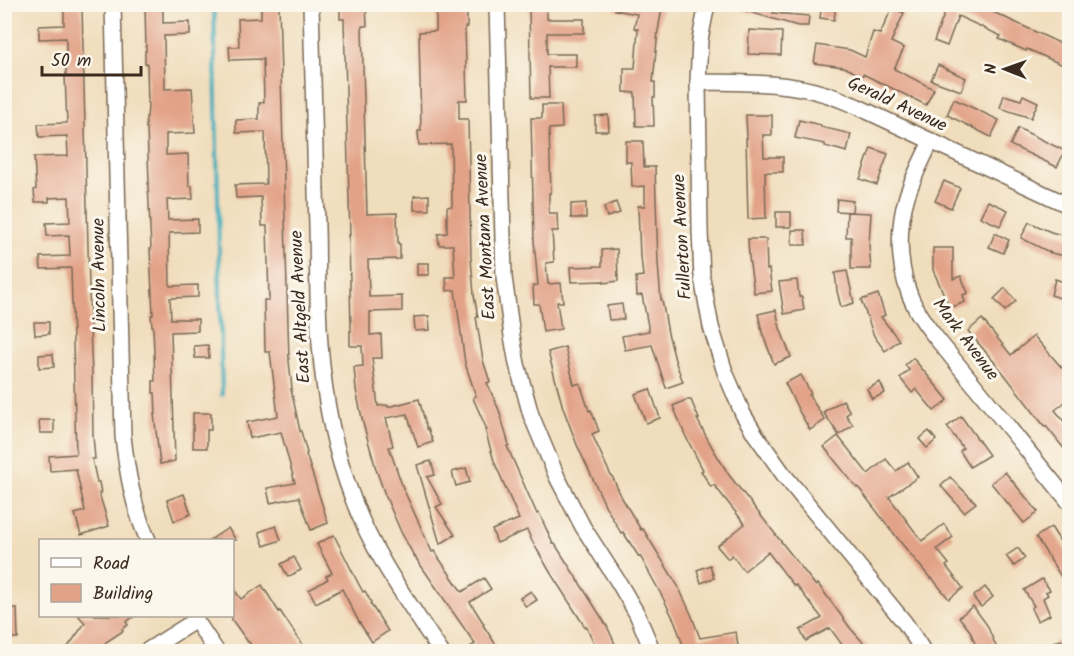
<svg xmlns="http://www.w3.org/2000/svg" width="1074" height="656" viewBox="0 0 1074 656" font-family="Kalam,sans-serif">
<rect width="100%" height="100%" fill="#fbf7ec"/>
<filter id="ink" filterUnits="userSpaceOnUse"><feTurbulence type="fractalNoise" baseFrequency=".0167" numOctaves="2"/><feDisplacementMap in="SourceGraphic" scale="12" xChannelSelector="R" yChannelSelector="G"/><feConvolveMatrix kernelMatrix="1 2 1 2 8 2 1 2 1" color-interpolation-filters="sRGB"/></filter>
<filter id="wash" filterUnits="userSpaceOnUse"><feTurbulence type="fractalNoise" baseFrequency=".008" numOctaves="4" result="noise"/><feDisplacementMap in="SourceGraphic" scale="24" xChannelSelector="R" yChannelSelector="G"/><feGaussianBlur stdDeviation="1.35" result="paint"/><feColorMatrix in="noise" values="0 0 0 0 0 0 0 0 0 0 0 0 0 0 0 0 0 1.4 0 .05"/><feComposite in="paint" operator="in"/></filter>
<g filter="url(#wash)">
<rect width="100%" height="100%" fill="#f0ddbc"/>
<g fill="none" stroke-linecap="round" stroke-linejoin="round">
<polyline stroke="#3dacba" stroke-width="4" points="214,4 222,395"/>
</g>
<g id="blocks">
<g fill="#e2a287">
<polygon points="163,4 163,23 190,22 190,35 164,36 165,89 192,88 195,133 166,134 166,155 188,154 189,186 192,186 193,199 167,200 168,220 198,219 198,232 169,233 170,286 198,285 198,297 170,298 171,319 198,319 198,331 171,332 175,461 160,464 154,414 156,414 155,393 153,393 153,381 155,381 153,326 152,326 151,315 153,315 150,249 151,249 148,183 149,183 147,128 146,128 146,117 147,117 148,107 147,63 145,63 145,51 146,51 145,5"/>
<polygon points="261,4 279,4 289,361 292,389 291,389 300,431 301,431 307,453 306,454 328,523 311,530 299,497 270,503 267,488 295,483 281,432 250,438 247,422 278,416 270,352 265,352 264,300 269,300 267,226 262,226 261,197 236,198 235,185 266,184 265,132 236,133 236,120 259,119 259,103 264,102 263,59 230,60 229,47 239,47 238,19 261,18"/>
<polygon points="340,4 366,4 367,26 362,26 367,214 397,213 398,244 400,244 400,259 368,260 369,297 402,296 402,311 370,312 370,335 381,334 382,358 372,358 378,406 387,405 388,407 419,399 427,429 428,428 433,442 418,447 407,414 386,418 393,446 389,447 403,488 432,552 434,551 462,592 484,578 491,589 470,602 484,624 483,625 500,651 464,651 475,644 413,554 401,532 385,495 376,469 363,423 356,390 354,367 363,366 362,346 350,346 350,331 351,331 349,235 350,235 344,19 340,19"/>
<polygon points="436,4 455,4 455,12 467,12 467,27 465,27 467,100 459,100 459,119 468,119 471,258 474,295 478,317 476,317 483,360 490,382 487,383 499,410 509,445 507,446 537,514 539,513 553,544 555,544 607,626 616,646 604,651 598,651 586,626 585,627 550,572 532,541 527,530 497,543 492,530 519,519 494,461 485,430 487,430 473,398 476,396 465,363 455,290 447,291 446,277 455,277 453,245 439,245 438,234 447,233 447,207 452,206 451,144 419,145 418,131 421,131 419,32 436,31"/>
<polygon points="615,4 642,4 662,8 658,31 653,82 655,82 655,97 653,97 654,126 636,126 635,93 624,92 624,68 635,68 638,29 634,28 637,14 615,10"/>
<polygon points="735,4 775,4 773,13 809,16 808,26 798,26 735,8"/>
<polygon points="822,4 836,4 834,20 820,18"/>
<polygon points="948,4 976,4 1070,48 1070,68 1027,49 1026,51 999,39 1001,36 958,16 947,46 934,41"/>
<polygon points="64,7 82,7 90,327 92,375 93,435 95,459 92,459 97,482 99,482 101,493 99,493 109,526 81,535 75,514 85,511 76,469 50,471 49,456 76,454 71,268 41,269 40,257 70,256 69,235 47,236 46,223 70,222 69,197 49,198 49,202 35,202 34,190 36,189 34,157 68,156 67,136 39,137 38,124 67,123 65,76 66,76 66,38 39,39 39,26 64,25"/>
<polygon points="547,7 547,19 584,19 584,33 547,33 547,54 576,54 576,67 548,67 549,98 531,98 529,8"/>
<polygon points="892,8 904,13 891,42 904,48 894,69 934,89 926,105 863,74 862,76 844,67 814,63 817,45 850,50 865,57 873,32 880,34"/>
<polygon points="749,30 782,32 781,55 748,54"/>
<polygon points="938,65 966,78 961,91 931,80"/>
<polygon points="1004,95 1021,100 1023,95 1038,102 1031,118 1000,108"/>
<polygon points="954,99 999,120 991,137 947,115"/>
<polygon points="542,105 561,105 562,128 549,129 551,193 549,193 549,213 557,213 558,231 552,231 554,262 546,263 548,284 561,283 563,302 557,302 561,329 543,332 539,304 534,304 533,286 538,285 534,241 531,118 542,118"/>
<polygon points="608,115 609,131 595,131 595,116"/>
<polygon points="746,115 772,115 772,135 763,135 764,157 783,157 783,172 765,172 766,218 748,219 746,138 747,138"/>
<polygon points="799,120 821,125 821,127 851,134 847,152 825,146 825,144 795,138"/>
<polygon points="1018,128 1065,151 1057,167 1010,145"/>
<polygon points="626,141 643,141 644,167 655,167 658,264 661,300 662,300 668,333 675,360 683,382 666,388 652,345 625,350 622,336 649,331 642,295 637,296 636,277 643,276 641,257 640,257 638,206 645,206 645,186 632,187 631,162 626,162"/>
<polygon points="871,148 888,154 877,185 860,179"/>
<polygon points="944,181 960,188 951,208 935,201"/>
<polygon points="429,195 429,210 414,210 414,196"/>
<polygon points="837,199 853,201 852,212 836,211"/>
<polygon points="988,201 1008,210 1000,226 980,217"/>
<polygon points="616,202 620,213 607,217 604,207"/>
<polygon points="586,203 586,218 571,218 571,204"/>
<rect x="776" y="212" width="15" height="15"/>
<polygon points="847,212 871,213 869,245 871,269 851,269 851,237 846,237"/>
<polygon points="1029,222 1051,232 1070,237 1070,257 1051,253 1021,238"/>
<polygon points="792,230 805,230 806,245 792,245"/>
<polygon points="995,233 1009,240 1003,253 989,247"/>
<polygon points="748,239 766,239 767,270 769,269 772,291 754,293 749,257"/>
<polygon points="933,248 953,248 953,279 961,276 968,293 963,295 965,302 950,308 933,270"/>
<polygon points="617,249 618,281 604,283 604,281 571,282 570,267 602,266 602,250"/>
<rect x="417" y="263" width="12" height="12"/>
<polygon points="847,271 854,303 841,307 837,291 835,273"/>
<polygon points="1055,279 1070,284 1066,300 1051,295"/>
<polygon points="797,280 799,297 802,297 804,310 784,314 779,282"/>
<polygon points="1005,288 1016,301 1005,311 994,299"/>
<polygon points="878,294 885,315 881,317 899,340 885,351 874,336 861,300"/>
<polygon points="622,304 624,319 609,320 607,306"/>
<polygon points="776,310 780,328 791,357 774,364 762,332 758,314"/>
<polygon points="429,316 430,330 415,331 414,317"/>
<polygon points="982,319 1011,355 1034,336 1070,377 1070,398 1055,410 1070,429 1070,456 1046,426 1045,427 1001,370 968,331"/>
<polygon points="34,322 49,322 49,334 35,335"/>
<polygon points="208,345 209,358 195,358 194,346"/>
<polygon points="565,347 574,385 580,383 589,411 591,410 599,431 592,434 611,476 612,476 622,498 641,530 643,529 678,586 691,614 700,638 736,632 738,646 705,651 685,651 675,622 662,596 640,556 639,557 623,532 621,533 606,507 577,445 563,408 548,352"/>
<polygon points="53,354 54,367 39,368 39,355"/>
<polygon points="913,358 948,400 934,411 916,389 912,393 900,378 909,370 905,365"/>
<polygon points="801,375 811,394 809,395 825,420 810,430 800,413 785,383"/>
<polygon points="880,382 885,393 872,399 867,389"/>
<polygon points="650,389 660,418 646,423 635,394"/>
<polygon points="686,400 691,400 699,419 697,419 713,449 729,475 816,586 818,584 851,629 871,651 837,651 843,646 830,628 806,641 800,630 822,618 796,585 794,586 768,552 744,571 732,555 728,559 717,546 745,524 714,485 711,487 701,471 703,470 685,435 673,406"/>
<polygon points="843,400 850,412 846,415 853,425 839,435 823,412"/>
<polygon points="193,413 211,413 211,430 207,430 207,448 193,448"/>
<polygon points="961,416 989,455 970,467 960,451 963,448 947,427"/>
<polygon points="39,420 54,420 54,433 40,433"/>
<polygon points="929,431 936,440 927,448 919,439"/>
<polygon points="838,436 868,474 886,459 896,471 908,462 918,477 889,497 922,541 944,524 953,537 937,549 949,564 946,566 963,588 949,599 932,578 931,579 902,544 858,487 857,488 824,447"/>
<polygon points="431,461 435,475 427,477 442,504 436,507 455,535 440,544 417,465"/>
<polygon points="466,468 470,482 456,486 452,472"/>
<polygon points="1005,472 1038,512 1024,523 991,483"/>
<polygon points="950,477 976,503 964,512 941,486"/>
<polygon points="184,494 191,514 174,521 167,500"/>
<polygon points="276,526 281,540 264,546 259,532"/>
<polygon points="1051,527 1070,557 1070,591 1036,537"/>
<polygon points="228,528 236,540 210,540"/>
<polygon points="334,535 355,577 363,592 365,591 371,602 370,603 388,631 372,642 359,622 342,589 316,603 309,590 328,579 326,576 332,573 317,544"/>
<polygon points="1018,548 1025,558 1014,566 1006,556"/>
<polygon points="294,557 301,570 288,577 281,564"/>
<polygon points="710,565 714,578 701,583 697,570"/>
<polygon points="1042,579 1050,590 1046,592 1048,595 1043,598 1050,615 1037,621 1031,608 1034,606 1024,590"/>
<polygon points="262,585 279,612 280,611 307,651 255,651 249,642 248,642 232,620 232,587 241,599"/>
<polygon points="985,587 993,597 981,607 973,597"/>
<polygon points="531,591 537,600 526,607 520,598"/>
<polygon points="973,606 987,625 998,651 978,651 970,631 959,617"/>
<polygon points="4,608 17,608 18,638 4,638"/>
<polygon points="78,615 136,615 126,622 128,625 122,629 123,631 106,642 100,651 65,651 85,623"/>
<polygon points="1067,639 1070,651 1055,651 1053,642"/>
</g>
</g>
</g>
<g filter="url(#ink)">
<use href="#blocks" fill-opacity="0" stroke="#7a6955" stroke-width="1.5"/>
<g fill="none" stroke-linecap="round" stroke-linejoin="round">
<g stroke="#7a6955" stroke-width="18">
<g id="street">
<path d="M113,4L123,436C127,472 133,507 148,540"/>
<path d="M311,4C313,79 315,153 317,227C318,266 317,305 320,344C324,397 334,450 353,499C373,554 409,603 441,652"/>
<polyline points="497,4 504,277 512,336 517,364 531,415 557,477 583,527 619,583 637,614 653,652"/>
<polyline points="707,4 700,40 698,82 700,230 702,278 711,327 725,372 743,414 755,434 784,475 905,623 924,652"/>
<path d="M698,82C741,83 784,81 825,94C836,97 846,102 856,106L1070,206"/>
<path d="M931,141C923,159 913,177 907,196C896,232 898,275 916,309C922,320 929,329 937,339L1070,503"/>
<polyline points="193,616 217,652"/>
<polyline points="145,652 196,620"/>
</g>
</g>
<use href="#street" stroke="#fff" stroke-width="15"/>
</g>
</g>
<g text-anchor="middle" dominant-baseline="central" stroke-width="6" stroke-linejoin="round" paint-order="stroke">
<g font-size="18" fill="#3b2a1e" stroke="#fbf7ec">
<text transform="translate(897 105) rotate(25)">Gerald Avenue</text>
<text transform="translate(486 237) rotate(-93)">East Montana Avenue</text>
<text transform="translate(683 237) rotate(-93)">Fullerton Avenue</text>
<text transform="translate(100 275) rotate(-91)">Lincoln Avenue</text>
<text transform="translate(301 307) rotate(-93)">East Altgeld Avenue</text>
<text transform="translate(965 340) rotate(53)">Mark Avenue</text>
</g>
</g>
<rect width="1074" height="656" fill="none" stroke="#fbf7ec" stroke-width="24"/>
<rect x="39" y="539" width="195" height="78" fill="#fbf7ec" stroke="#aea59a" stroke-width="1.5"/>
<rect x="51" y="558" width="30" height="9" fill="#ffffff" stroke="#aea59a" stroke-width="1.5"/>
<text x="93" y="569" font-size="18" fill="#3b2a1e">Road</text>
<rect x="51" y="584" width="30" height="18" fill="#e2a287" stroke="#aea59a" stroke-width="1.5"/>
<text x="93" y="599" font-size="18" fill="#3b2a1e">Building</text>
<g transform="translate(1005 69) rotate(271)" stroke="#fbf7ec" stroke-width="4.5" paint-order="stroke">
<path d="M0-4.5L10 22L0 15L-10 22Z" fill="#3b2a1e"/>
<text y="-9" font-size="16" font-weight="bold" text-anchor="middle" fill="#3b2a1e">N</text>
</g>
<path d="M42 66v9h99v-9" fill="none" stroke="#3b2a1e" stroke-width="3"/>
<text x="51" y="66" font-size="18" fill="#3b2a1e" stroke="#fbf7ec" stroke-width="4.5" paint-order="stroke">50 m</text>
</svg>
